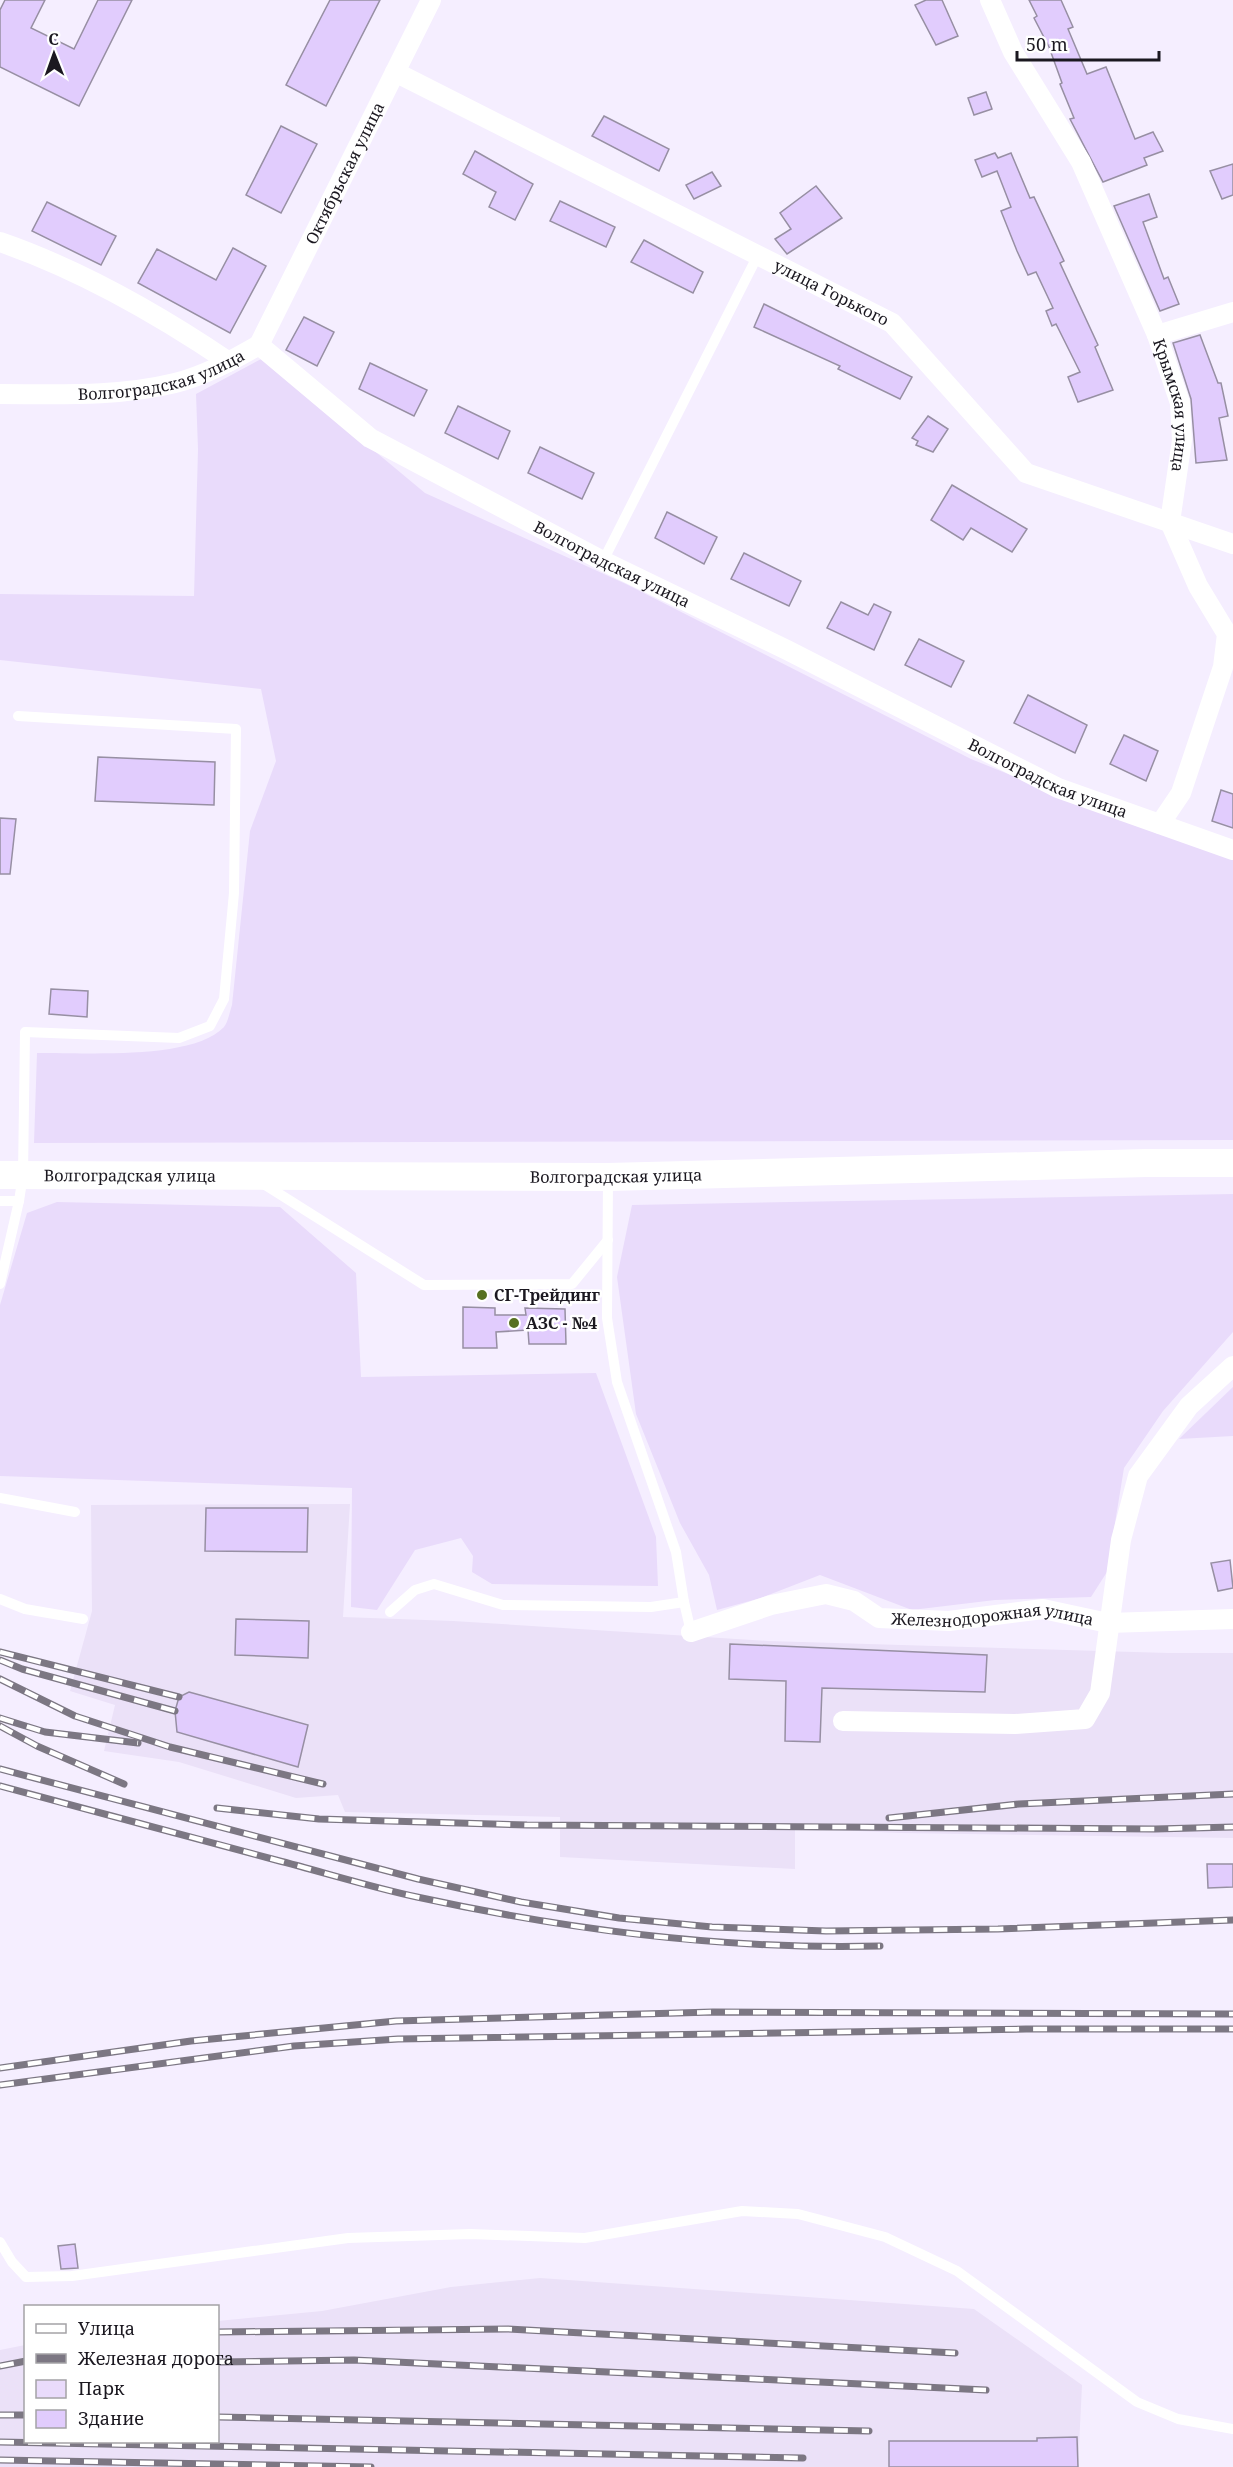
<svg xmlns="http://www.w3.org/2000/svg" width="1233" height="2467" viewBox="0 0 1233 2467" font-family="'Noto Serif',serif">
<rect width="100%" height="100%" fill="#f5eeff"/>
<g fill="#ebe1f8">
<polygon points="350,1504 343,1617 453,1621 768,1641 1168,1653 1233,1653 1233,1838 900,1833 795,1828 795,1869 560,1857 560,1817 345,1812 338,1795 296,1798 179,1762 104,1751 115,1705 70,1691 92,1611 91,1505"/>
<polygon points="540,2278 974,2309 1082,2385 1078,2467 0,2467 0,2350 25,2345 26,2442 218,2442 218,2321 322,2311 451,2287"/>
</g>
<g fill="#e9dbfb">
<path d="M263,358L425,493L626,584L971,759L1105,813L1233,860V1140L34,1143L37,1053C82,1052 192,1061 224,1027C228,1022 230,1011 232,1005L250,831L276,761L261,689L0,660V594L194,596L198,449L196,394Z"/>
<polygon points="1233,1194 1233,1332 1163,1411 1124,1468 1107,1572 1091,1597 995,1600 912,1610 820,1575 761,1598 717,1610 709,1575 680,1523 636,1414 617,1277 632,1205"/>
<polygon points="57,1202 280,1207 356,1273 361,1377 596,1373 656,1537 658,1586 492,1584 472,1572 473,1556 461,1538 415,1550 377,1610 351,1607 352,1488 0,1476 0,1305 27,1213"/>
<polygon points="1233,1387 1233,1436 1179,1439"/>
</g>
<g fill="#e1ccfd" stroke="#978fa3" stroke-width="1.5">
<polygon points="5,0 45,0 31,28 74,49 98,0 132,0 79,106 0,67 0,10"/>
<polygon points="330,0 380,0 326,106 286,85"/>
<polygon points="926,0 942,0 958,36 936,45 915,5"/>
<polygon points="1029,0 1061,0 1073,27 1068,29 1087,74 1106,67 1135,139 1153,132 1163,151 1144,158 1147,165 1103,182 1070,119 1074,118 1060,84 1062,83 1049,47 1034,18 1037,16"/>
<polygon points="986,92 992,109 974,115 968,98"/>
<polygon points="604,116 669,149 659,171 592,136"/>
<polygon points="281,126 317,144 281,213 246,195"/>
<polygon points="475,151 533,184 515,220 489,207 496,192 463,174"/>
<polygon points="995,153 998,158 1011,153 1030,198 1034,197 1064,261 1060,263 1098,345 1095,347 1113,390 1078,402 1068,377 1080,372 1056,324 1052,326 1046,311 1053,308 1036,272 1028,275 1017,251 1001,211 1011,207 997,171 982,177 975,160"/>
<polygon points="1233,164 1233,195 1222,199 1210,171"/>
<polygon points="712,172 721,186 694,199 686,185"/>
<polygon points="816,186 842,218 787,254 775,239 791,229 780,213"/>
<polygon points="1149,194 1157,217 1143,222 1164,279 1168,277 1179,304 1160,311 1114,206"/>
<polygon points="560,201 615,227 606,247 550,221"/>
<polygon points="47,202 116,236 101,265 32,231"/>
<polygon points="644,240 703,272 693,293 631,262"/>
<polygon points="233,248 266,266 230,333 138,283 157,249 216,280"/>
<polygon points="764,304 912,377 900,399 838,369 840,366 754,327"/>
<polygon points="304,317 334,332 317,366 286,350"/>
<polygon points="1200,335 1218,383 1221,383 1228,416 1219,418 1227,460 1196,463 1191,399 1173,343"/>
<polygon points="370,363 427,390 414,416 359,389"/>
<polygon points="458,406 510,431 498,459 445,433"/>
<polygon points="928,416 948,429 933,452 916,445 918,441 912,438"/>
<polygon points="540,447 594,473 582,499 528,473"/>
<polygon points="952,485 1027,529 1012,552 971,528 963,540 931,520"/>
<polygon points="667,512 717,537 704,564 655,538"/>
<polygon points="744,553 801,581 789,606 731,579"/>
<polygon points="841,602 868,615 874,604 891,612 874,650 827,628"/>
<polygon points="919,639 964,661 951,687 905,665"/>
<polygon points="1028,695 1087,725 1075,753 1014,723"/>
<polygon points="1124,735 1158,751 1146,781 1110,764"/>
<polygon points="98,757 215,762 214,805 95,801"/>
<polygon points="1221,790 1233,794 1233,828 1212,821"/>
<polygon points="0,818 16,819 10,874 0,874"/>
<polygon points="51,989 88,991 87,1017 49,1014"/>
<polygon points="463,1307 495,1308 495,1315 526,1315 525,1308 565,1309 566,1344 529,1344 528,1330 496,1332 497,1348 463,1348"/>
<polygon points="206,1508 308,1508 307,1552 205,1551"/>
<polygon points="1230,1560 1233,1588 1218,1591 1211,1563"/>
<polygon points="236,1619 309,1621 308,1658 235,1655"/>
<polygon points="730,1644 987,1655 985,1692 822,1688 820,1742 785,1741 786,1681 729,1679"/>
<polygon points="189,1692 308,1725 298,1767 177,1732 175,1711 179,1697"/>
<polygon points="1207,1864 1233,1864 1233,1887 1208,1888"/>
<polygon points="75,2244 78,2268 61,2269 58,2246"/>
<polygon points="1077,2437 1078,2467 889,2467 889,2441 1037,2441 1037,2438"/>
</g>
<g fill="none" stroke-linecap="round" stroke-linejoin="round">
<g stroke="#fff" stroke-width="10">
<polyline points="603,561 758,255"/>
<polyline points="608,1179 607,1318 617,1382 676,1552 684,1602"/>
<polyline points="262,1183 424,1285 572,1284 608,1240"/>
<polyline points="0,1201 19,1201 23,1175 25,1032 179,1038 210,1026 224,999 234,893 236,729 18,716"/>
<polyline points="0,1284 19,1201"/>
<polyline points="0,1498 75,1512"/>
<polyline points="0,1599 25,1609 83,1619"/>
<polyline points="390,1612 415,1590 434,1584 503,1605 651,1607 684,1602 691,1632"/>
<polyline points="0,2242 12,2262 26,2277 72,2276 348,2238 470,2234 585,2238 742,2211 798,2214 885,2237 957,2271 1137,2402 1178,2419 1233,2429"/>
</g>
<g stroke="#fff" stroke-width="20">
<path id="s1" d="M990,0L1013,52L1081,162L1157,335L1180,403L1182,440L1170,522L1198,586L1227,634L1223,667L1181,793L1160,824"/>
<path id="s2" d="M395,72L892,323L1026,473L1233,544"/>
<path d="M0,242C81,270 158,314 229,362"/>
<polyline points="1157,335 1233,312"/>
<path id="s3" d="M259,345L431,0"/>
<path id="s4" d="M0,394C58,394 118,397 175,383C204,376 233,360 259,345L370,438L603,561L787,650L1058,788L1233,850"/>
<path id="s5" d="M691,1632L771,1605L826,1594L854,1601L879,1618L949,1621L1043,1609L1108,1623L1233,1619"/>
<polyline points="843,1721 1015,1724 1085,1719 1100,1693 1121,1540 1138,1476 1189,1406 1233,1366"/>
</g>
<path stroke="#fff" stroke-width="28" id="s6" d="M0,1175L608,1177L1146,1163H1233"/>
<g stroke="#7c7783" stroke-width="7">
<g id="rail">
<polyline points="0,1652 179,1697"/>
<polyline points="0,1660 22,1669 175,1711"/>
<polyline points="0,1679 75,1716 170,1747 323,1784"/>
<polyline points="0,1718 45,1732 138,1743"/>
<polyline points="0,1726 37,1746 124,1784"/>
<polyline points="0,1769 418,1879 521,1902 619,1918 712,1927 826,1931 998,1929 1233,1920"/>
<path d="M0,1786C92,1811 184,1835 276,1860C323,1872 370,1887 417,1897C569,1930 724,1950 880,1946"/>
<polyline points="217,1808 319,1819 527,1825 1155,1829 1233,1827"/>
<polyline points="889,1818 1019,1804 1233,1794"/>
<polyline points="0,2068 191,2041 396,2021 713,2012 1233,2014"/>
<polyline points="0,2085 294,2046 398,2039 1026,2029 1233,2029"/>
<polyline points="218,2332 508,2329 955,2353"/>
<polyline points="218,2362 354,2360 986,2390"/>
<polyline points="0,2366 26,2361"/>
<polyline points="0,2415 26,2415"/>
<polyline points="218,2417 869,2431"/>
<polyline points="0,2442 803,2458"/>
<polyline points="0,2460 371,2467"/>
</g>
</g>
<use href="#rail" stroke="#fff" stroke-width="4.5" stroke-dasharray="14" stroke-linecap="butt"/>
</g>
<g fill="#577021" stroke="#fff" stroke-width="2">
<circle cx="482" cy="1295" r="6"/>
<circle cx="514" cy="1323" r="6"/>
</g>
<g text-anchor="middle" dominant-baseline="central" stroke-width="5" stroke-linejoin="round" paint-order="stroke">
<g font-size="16" fill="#1b1820" stroke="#fff">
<text stroke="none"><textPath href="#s3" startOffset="192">Октябрьская улица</textPath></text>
<text stroke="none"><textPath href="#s2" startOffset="489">улица Горького</textPath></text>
<text stroke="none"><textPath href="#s4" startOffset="164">Волгоградская улица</textPath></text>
<text stroke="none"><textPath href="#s1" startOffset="448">Крымская улица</textPath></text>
<text stroke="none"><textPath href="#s4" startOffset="686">Волгоградская улица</textPath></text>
<text stroke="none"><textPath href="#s4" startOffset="1172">Волгоградская улица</textPath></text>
<text stroke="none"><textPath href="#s6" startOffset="130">Волгоградская улица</textPath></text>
<text stroke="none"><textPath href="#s6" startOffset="616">Волгоградская улица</textPath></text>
<text stroke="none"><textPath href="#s5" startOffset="314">Железнодорожная улица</textPath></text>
</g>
<g font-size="16" font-weight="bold" fill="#1b1820" stroke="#fff" text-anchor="start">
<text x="494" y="1295">СГ-Трейдинг</text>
<text x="526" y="1323">АЗС - №4</text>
</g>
</g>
<rect x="24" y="2305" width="195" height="138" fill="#ffffff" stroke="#a4a3a6" stroke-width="1.5"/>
<rect x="36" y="2324" width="30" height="9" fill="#ffffff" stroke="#a4a3a6" stroke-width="1.5"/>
<text x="78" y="2335" font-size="18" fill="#1b1820">Улица</text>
<rect x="36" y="2354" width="30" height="9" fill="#7c7783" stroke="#a4a3a6" stroke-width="1.5"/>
<text x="78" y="2365" font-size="18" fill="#1b1820">Железная дорога</text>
<rect x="36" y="2380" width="30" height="18" fill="#e9dbfb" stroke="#a4a3a6" stroke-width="1.5"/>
<text x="78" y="2395" font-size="18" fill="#1b1820">Парк</text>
<rect x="36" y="2410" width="30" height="18" fill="#e1ccfd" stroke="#a4a3a6" stroke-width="1.5"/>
<text x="78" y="2425" font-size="18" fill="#1b1820">Здание</text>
<g transform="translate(54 54) rotate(359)" stroke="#ffffff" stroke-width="4.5" paint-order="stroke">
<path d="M0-4.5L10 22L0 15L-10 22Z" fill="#1b1820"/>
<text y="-9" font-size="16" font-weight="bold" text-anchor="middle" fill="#1b1820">С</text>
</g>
<path d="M1017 51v9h142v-9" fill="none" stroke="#1b1820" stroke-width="3"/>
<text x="1026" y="51" font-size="18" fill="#1b1820" stroke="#ffffff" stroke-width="4.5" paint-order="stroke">50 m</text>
</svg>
